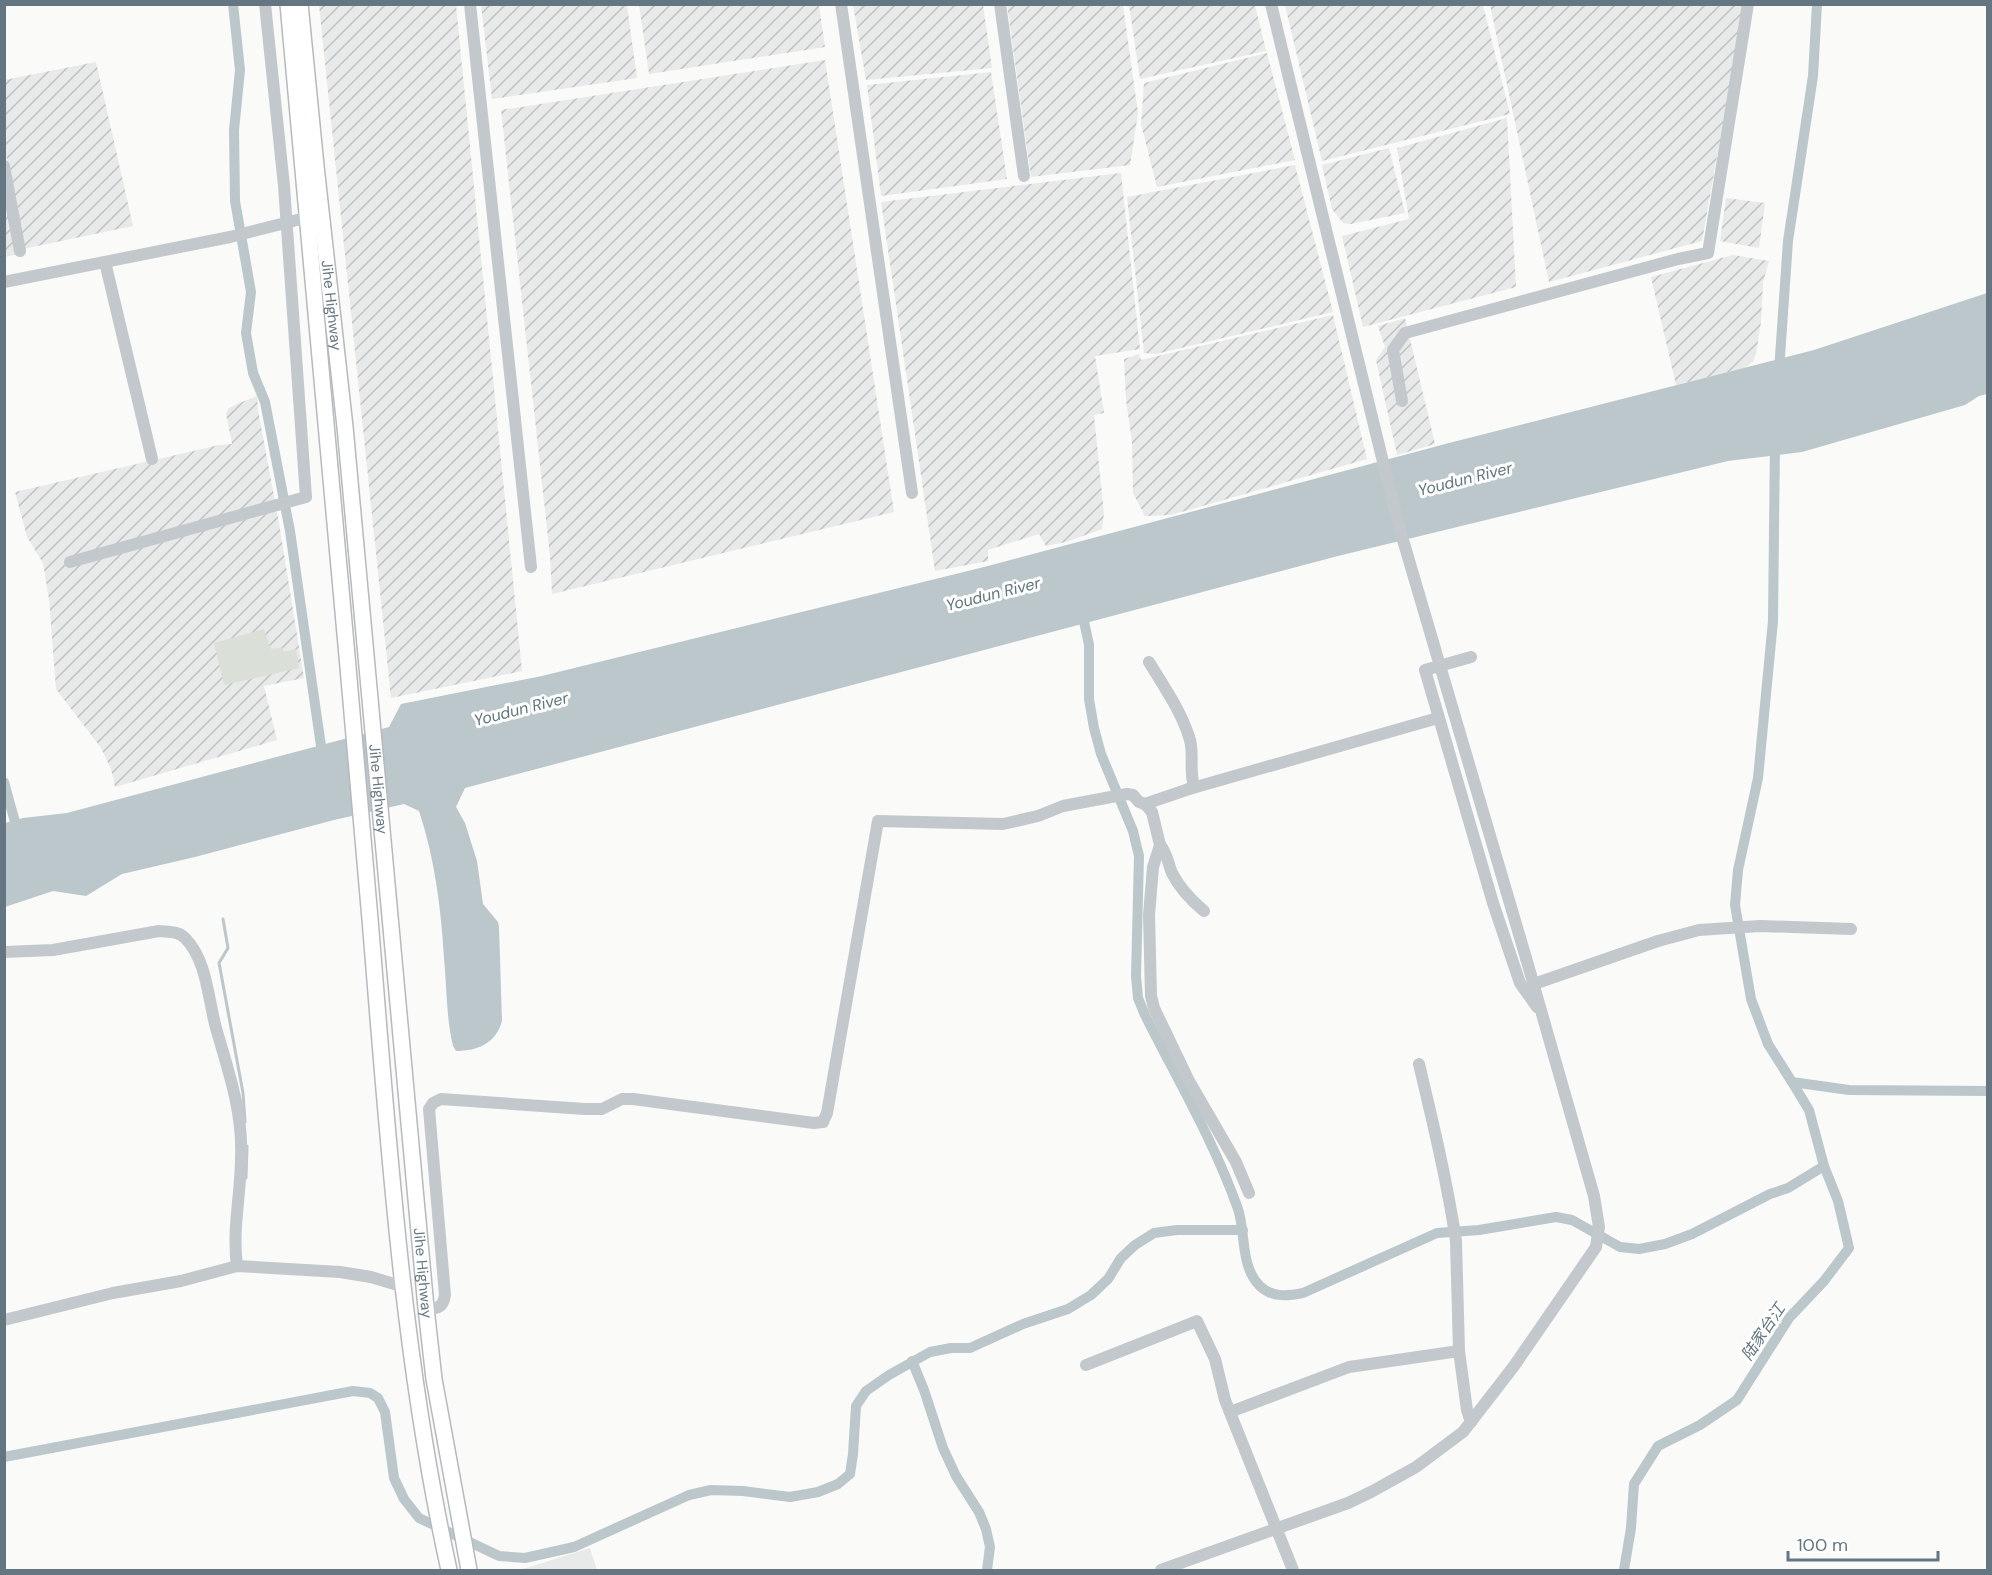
<svg xmlns="http://www.w3.org/2000/svg" width="1992" height="1575" viewBox="0 0 1992 1575" font-family="'DM Sans','Noto Sans SC',sans-serif">
<defs>
<pattern id="industrial-furrows" width="10" height="10" patternUnits="userSpaceOnUse" patternTransform="scale(1.5)"><rect width="10" height="10" fill="#e8e9e9"/><path d="M-1 1l2-2M0 10L10 0M9 11l2-2" fill="none" stroke="#c0c1c2"/></pattern>
</defs>
<rect width="100%" height="100%" fill="#fafaf8"/>
<polygon fill="#e8e9e9" points="590,1548 597,1570 513,1570 526,1568"/>
<g fill="url(#industrial-furrows)">
<polygon points="319,5 456,5 522,671 391,698"/>
<polygon points="481,5 627,5 637,78 492,99"/>
<polygon points="639,5 819,5 825,47 649,74"/>
<polygon points="853,5 983,5 992,68 866,80"/>
<polygon points="1007,5 1123,5 1138,113 1130,165 1031,177"/>
<polygon points="1129,5 1255,5 1266,51 1140,79"/>
<polygon points="1285,5 1483,5 1510,114 1322,161"/>
<polygon points="1490,5 1744,5 1702,241 1549,282"/>
<polygon points="1267,53 1295,160 1157,187 1141,124 1144,83"/>
<polygon points="825,60 894,512 552,594 550,556 501,110"/>
<polygon points="96,62 133,226 23,249 5,149 4,80"/>
<polygon points="991,72 1007,179 881,196 867,85"/>
<polygon points="1507,118 1516,287 1363,327 1342,236 1409,219 1397,148"/>
<polygon points="1389,148 1405,213 1351,224 1343,223 1332,209 1322,165"/>
<polygon points="1295,165 1333,312 1156,354 1144,353 1127,197"/>
<polygon points="1121,173 1140,349 1095,356 1104,413 1094,415 1104,513 1102,529 1066,542 1046,546 1039,534 988,550 988,561 935,571 881,202"/>
<polygon points="4,180 18,254 5,257 4,257"/>
<polygon points="1726,198 1765,203 1759,248 1720,241"/>
<polygon points="1733,255 1769,261 1763,282 1761,322 1756,354 1753,361 1745,368 1676,385 1651,277"/>
<polygon points="1333,315 1367,459 1171,515 1145,516 1133,493 1132,442 1126,400 1124,359 1139,354 1141,360"/>
<polygon points="1405,318 1435,444 1397,455 1376,360 1385,347 1378,326"/>
<polygon points="257,396 258,410 279,523 304,678 264,686 277,740 115,787 111,769 101,748 56,689 49,599 43,563 27,537 15,492 219,445 232,444 226,413 229,408 237,404"/>
</g>
<polygon fill="#dadfd7" points="264,629 271,649 282,647 284,652 296,649 299,668 224,685 214,643"/>
<path fill="#bbc7cb" d="M1987,293V394L1979,396L1965,405L1802,452L1728,461L1338,556L465,788L456,807L465,823L477,861L483,904L498,922L499,927L502,1021C496,1043 478,1051 456,1051L453,1046C446,1017 447,988 444,958C441,909 435,859 419,811L404,804L334,820L195,857L122,874L86,896L53,891L5,907V823L23,818L67,813L389,727L401,704L542,676L984,567L1449,443L1814,350Z"/>
<g fill="none" stroke-linecap="round" stroke-linejoin="round">
<g stroke="#bbc7cb" stroke-width="3">
<polyline points="223,919 228,948 219,963 220,968 243,1093 245,1122"/>
<polyline points="246,1178 247,1146"/>
</g>
<g stroke="#bbc7cb" stroke-width="10">
<polyline points="233,4 240,70 234,130 235,201 251,292 246,333 253,373 265,402 290,531 321,746"/>
<polyline points="1779,371 1788,241 1813,76 1817,4"/>
<polyline points="1775,440 1773,621 1758,778 1738,870 1735,905 1751,999 1768,1044 1792,1082 1849,1090 1988,1091"/>
<path d="M1082,612L1089,645V699L1094,728L1101,754L1133,831L1139,856L1136,976L1138,998L1145,1015C1177,1079 1214,1141 1238,1209C1246,1233 1240,1267 1260,1286C1273,1298 1288,1296 1303,1293L1437,1233L1479,1230L1556,1217L1572,1220L1620,1247L1639,1249L1665,1244L1692,1234L1770,1194L1788,1188L1824,1166"/>
<polyline points="4,782 18,833"/>
<polyline points="912,1361 924,1390 943,1448 956,1476 979,1512 986,1529 990,1547 987,1570"/>
<polyline points="4,1457 353,1391 370,1393 378,1398 385,1412 394,1478 404,1499 419,1518 499,1556 525,1558 574,1547 689,1495 711,1490 743,1491 790,1497 818,1492 838,1484 850,1474 853,1454 856,1406 866,1391 889,1375 930,1352 951,1348 970,1348 1023,1324 1068,1309 1091,1295 1108,1279 1121,1258 1135,1245 1154,1233 1177,1230 1243,1230"/>
<polyline points="1624,1570 1631,1528 1634,1484 1658,1446 1700,1425 1737,1400 1789,1318 1824,1281 1849,1248 1838,1201 1824,1166 1809,1110 1792,1082"/>
</g>
<g stroke="#b5babe" stroke-width="18">
<g id="major">
<path d="M288,4C318,309 343,614 370,919C388,1137 402,1357 449,1570"/>
<path id="s1" d="M300,4L316,166L345,427L426,1308L434,1379L469,1570"/>
</g>
</g>
<g stroke="#c3c8cc" stroke-width="12">
<polyline points="470,4 531,567"/>
<polyline points="841,4 912,493"/>
<polyline points="1000,4 1024,176"/>
<polyline points="1271,4 1295,103"/>
<polyline points="4,166 20,251"/>
<polyline points="105,262 152,459"/>
<polyline points="4,282 230,237 309,217"/>
<polyline points="1402,401 1393,350 1405,333 1678,259 1708,253 1748,4"/>
<polyline points="70,562 306,497 284,186 265,4"/>
<polyline points="1471,657 1425,670 1493,903 1520,983 1537,1007"/>
<path d="M1149,662C1164,687 1182,712 1190,740C1194,755 1189,770 1194,786L1189,789"/>
<polyline points="1145,804 1152,812 1160,845 1153,867 1149,915 1151,996 1154,1008 1189,1081 1236,1162 1249,1193"/>
<path d="M1160,845C1167,853 1168,863 1172,873C1179,887 1192,901 1204,911"/>
<path d="M4,952L53,950L159,931C169,932 178,931 185,938C207,960 208,999 216,1028C228,1070 243,1112 241,1157C241,1194 232,1229 237,1266"/>
<polyline points="1534,984 1658,941 1699,930 1760,926 1851,929"/>
<path d="M1419,1064C1433,1123 1447,1181 1456,1241L1459,1351L1467,1410L1471,1422"/>
<path d="M426,1308C437,1309 443,1308 445,1295L429,1109L433,1103L441,1099L585,1109H602L622,1099H633L814,1123L823,1122L827,1113L878,821L1003,824L1038,816L1063,806L1127,794L1133,795L1139,802L1145,804L1189,789L1438,718"/>
<polyline points="4,1320 113,1293 181,1281 237,1266 340,1272 371,1277 404,1287"/>
<polyline points="1086,1365 1197,1321 1215,1359 1225,1400 1293,1570"/>
<polyline points="1230,1412 1349,1367 1459,1351"/>
<polyline points="1161,1570 1348,1503 1371,1492 1416,1467 1463,1432 1514,1366 1596,1247 1599,1227 1594,1196 1526,958"/>
</g>
<use href="#major" stroke="#fff" stroke-width="15"/>
<polyline stroke="#c3c8cc" stroke-width="12" points="1295,103 1398,523 1526,958"/>
</g>
<g text-anchor="middle" dominant-baseline="central" stroke-width="6" stroke-linejoin="round" paint-order="stroke">
<g font-size="15" fill="#657683" stroke="#fff">
<text stroke="none"><textPath href="#s1" startOffset="303">Jihe Highway</textPath></text>
<text stroke="none"><textPath href="#s1" startOffset="789">Jihe Highway</textPath></text>
<text stroke="none"><textPath href="#s1" startOffset="1275">Jihe Highway</textPath></text>
</g>
<g font-size="16" font-style="italic" fill="#60757c" stroke="#fff">
<text transform="translate(1465 479) rotate(-14)">Youdun River</text>
<text transform="translate(993 594) rotate(-14)">Youdun River</text>
<text transform="translate(521 709) rotate(-14)">Youdun River</text>
<text transform="translate(1763 1332) rotate(-56)">陆家台江</text>
</g>
</g>
<rect width="1992" height="1575" fill="none" stroke="#657683" stroke-width="12"/>
<path d="M1788 1551v9h150v-9" fill="none" stroke="#657683" stroke-width="3"/>
<text x="1797" y="1551" font-size="18" fill="#657683" stroke="#ffffff" stroke-width="4.5" paint-order="stroke">100 m</text>
</svg>
